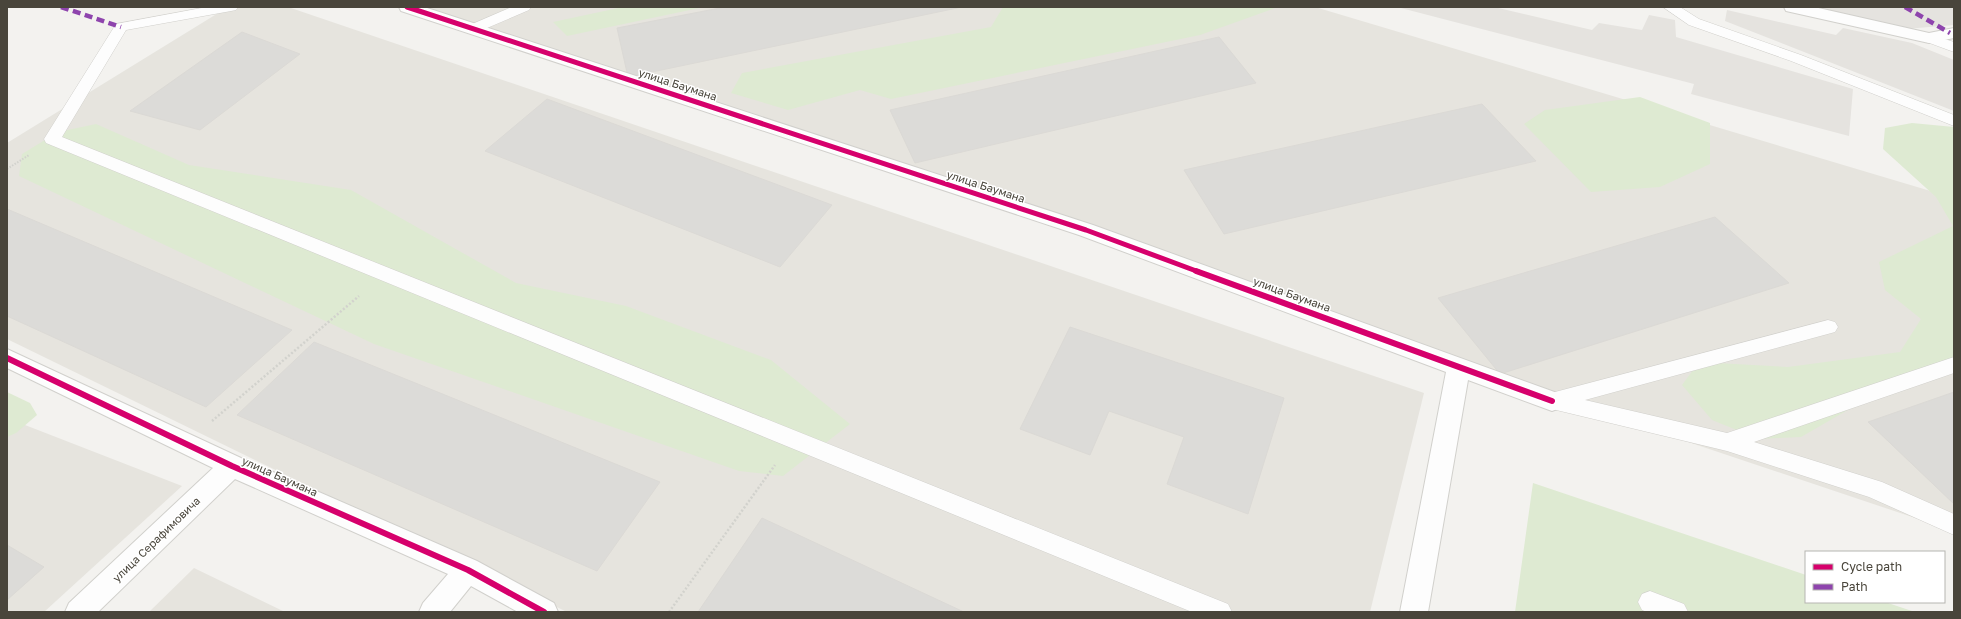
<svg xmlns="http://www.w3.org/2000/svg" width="1961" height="619" viewBox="0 0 1961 619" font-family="'Golos Text',sans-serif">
<rect width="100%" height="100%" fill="#f3f2ef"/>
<g fill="#e6e4de">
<polygon points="228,7 288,7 1424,393 1370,612 567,612 7,339 7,143"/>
<polygon points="411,7 1315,7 1954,198 1954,531 1464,367"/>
<polygon points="7,418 182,486 44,612 7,612"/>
<polygon points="194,568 285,612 149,612"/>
</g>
<g fill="#e5e3df">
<polygon points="1397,7 1494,7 1592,30 1599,23 1642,30 1649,15 1675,20 1676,37 1853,89 1849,136 1691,94 1694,84"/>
<polygon points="1813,7 1954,7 1954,25 1905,29"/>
<polygon points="1727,10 1836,35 1843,28 1912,43 1954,60 1954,111 1725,21"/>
</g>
<g fill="#deead2">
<polygon points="623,7 704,7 567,36 553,22"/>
<polygon points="1003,7 1278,7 1200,35 891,99 860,90 788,110 731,93 742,73 991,27"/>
<polygon points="1640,97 1710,123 1710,164 1660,187 1591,192 1524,124 1545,110"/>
<polygon points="1912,123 1954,127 1954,360 1912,373 1801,437 1759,439 1712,420 1682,385 1699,362 1788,367 1900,352 1921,319 1885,290 1879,262 1953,226 1936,197 1883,149 1885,128"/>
<polygon points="96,124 189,165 351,190 516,283 626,306 771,360 850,424 783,476 739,471 374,344 19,176 22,154 58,132"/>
<polygon points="7,392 30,403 37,415 16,433 7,437"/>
<polygon points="1533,483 1806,575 1806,602 1885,602 1915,612 1515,612"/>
</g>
<g fill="#dcdbd8" stroke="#dbd9d5">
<polygon points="725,7 962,7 628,77 617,28"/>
<polygon points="242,32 300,54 200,130 130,111"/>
<polygon points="1219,37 1256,83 915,163 890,110"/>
<polygon points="547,99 832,205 780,267 485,151"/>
<polygon points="1482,104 1536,161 1224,234 1184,170"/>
<polygon points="7,209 292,330 206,407 7,316"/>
<polygon points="1715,217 1789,283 1500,374 1438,298"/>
<polygon points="1070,327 1284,398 1248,514 1167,484 1184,437 1109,411 1090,455 1020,429"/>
<polygon points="314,342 660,482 597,571 237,415"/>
<polygon points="1954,392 1954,504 1868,422"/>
<polygon points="762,518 964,612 698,612"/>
<polygon points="7,545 44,567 7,600"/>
</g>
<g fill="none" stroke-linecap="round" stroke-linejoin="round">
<g stroke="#d1d0cc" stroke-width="1">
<g id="lane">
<polygon points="207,7 238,7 236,10 231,11 126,30 62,137 1228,604 1232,612 1192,612 46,143 44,139 116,24"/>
<polygon points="512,7 531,7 529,10 480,31 470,31 468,28 470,25"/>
<polygon points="1663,7 1680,7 1699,19 1801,55 1954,115 1954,126 1791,61 1689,25"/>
<polygon points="1929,34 1954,42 1954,52 1924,41 1922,38 1924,35"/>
<polygon points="1828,320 1835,322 1838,327 1835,332 1585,400 1727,433 1954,357 1954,373 1754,442 1882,482 1954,514 1954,535 1869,497 1727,451 1552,409 1545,407 1542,401 1545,395 1555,392"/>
<polygon points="1650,591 1684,604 1688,612 1647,612 1642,610 1638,602 1642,594"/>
</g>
</g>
<g stroke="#d1d0cc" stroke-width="2">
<g id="street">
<polygon points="399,7 424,7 1093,225 1560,394 1564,401 1560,408 1552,411 1468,380 1428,612 1400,612 1446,372 1079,235 401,11"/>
<polygon points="1784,7 1814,7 1929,33 1954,28 1954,38 1929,43 1786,11"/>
<polygon points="7,349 241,458 477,561 554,603 558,612 518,612 471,586 450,612 419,612 423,603 448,574 235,479 98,612 65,612 69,603 213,468 7,368"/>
</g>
</g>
<polyline stroke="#d2d2cd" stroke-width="2" stroke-dasharray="1.5 1.5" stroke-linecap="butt" points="7,169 29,155"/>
<g stroke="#d2d2cd" stroke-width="2.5" stroke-dasharray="2 2" stroke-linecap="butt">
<polyline points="212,421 359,296"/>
<polyline points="669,612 775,465"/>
</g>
<use href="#lane" fill="#fdfdfd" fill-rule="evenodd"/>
<use href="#street" fill="#fdfdfd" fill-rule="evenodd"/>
<g stroke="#8e44ad" stroke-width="4.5" stroke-dasharray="8 4.5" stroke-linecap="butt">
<polyline points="61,7 121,27"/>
<polyline points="1905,7 1950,33"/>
</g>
<g stroke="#fff" stroke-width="7">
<polyline id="cycleway-far1" points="407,7 1086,230 1199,272"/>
</g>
<g stroke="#fff" stroke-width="9">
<g id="cycleway">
<polyline points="1196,271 1552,401"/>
<polyline points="7,358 232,466 468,570 544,612"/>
</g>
</g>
<use href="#cycleway-far1" stroke="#d6006c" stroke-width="5"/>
<use href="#cycleway" stroke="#d6006c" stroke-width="6"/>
</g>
<g text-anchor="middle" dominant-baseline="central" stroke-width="3" stroke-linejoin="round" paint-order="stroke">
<g font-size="11" fill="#49453b" stroke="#fff">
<text transform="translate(678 84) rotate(18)">улица Баумана</text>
<text transform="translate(986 186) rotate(18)">улица Баумана</text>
<text transform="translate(1292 294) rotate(20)">улица Баумана</text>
<text transform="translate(280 476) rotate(24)">улица Баумана</text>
<text transform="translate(156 539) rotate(-44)">улица Серафимовича</text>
</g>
</g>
<rect width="1961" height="619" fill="none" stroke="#49453b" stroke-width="16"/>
<rect x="1805" y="551" width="140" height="52" fill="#ffffff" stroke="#b6b5b1"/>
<rect x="1813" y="564" width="20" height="6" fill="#d6006c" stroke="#b6b5b1"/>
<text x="1841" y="571" font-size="12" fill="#49453b">Cycle path</text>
<rect x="1813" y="584" width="20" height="6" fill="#8e44ad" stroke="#b6b5b1"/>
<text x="1841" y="591" font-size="12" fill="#49453b">Path</text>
</svg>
